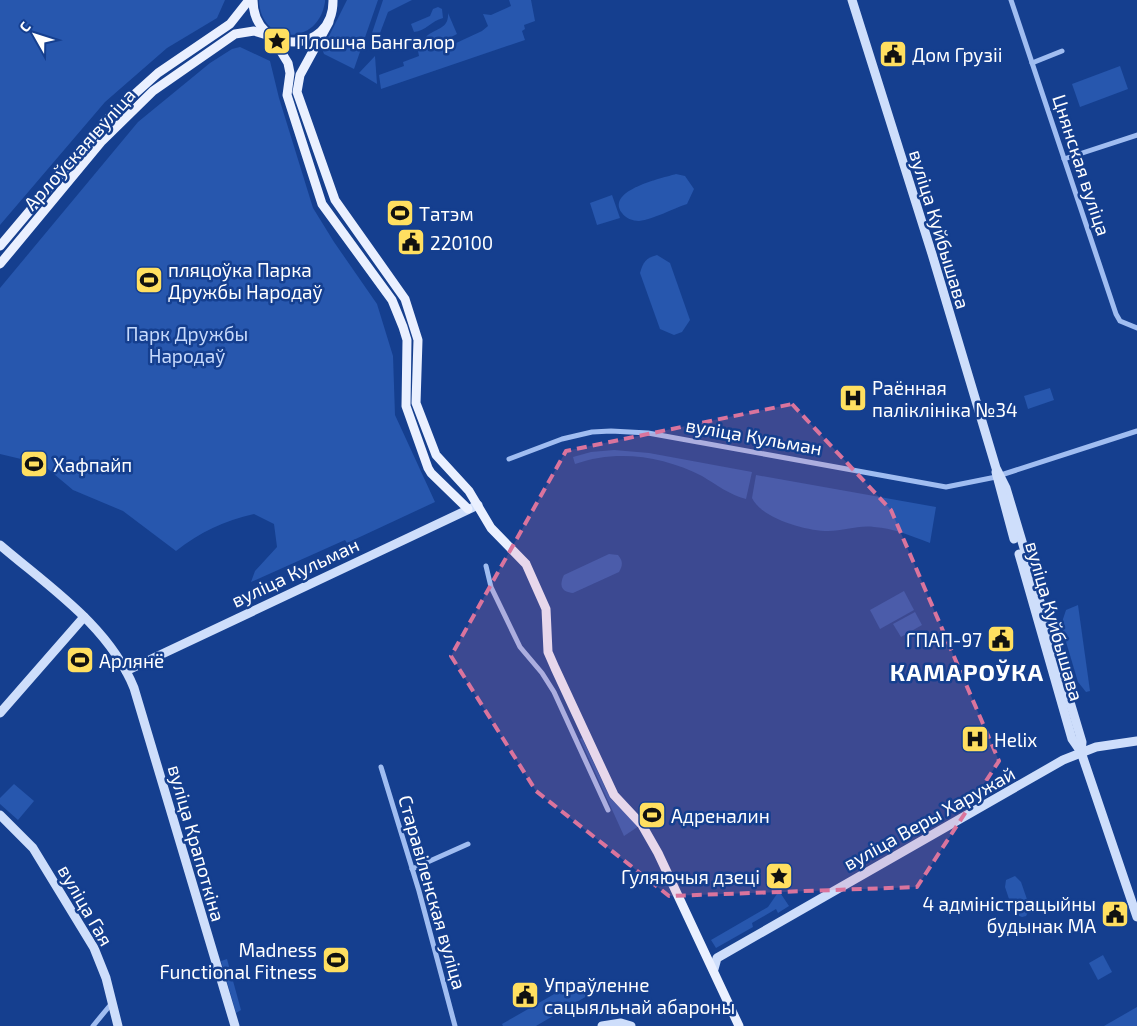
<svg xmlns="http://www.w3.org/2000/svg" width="1137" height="1026" viewBox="0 0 1137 1026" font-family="'Exo 2',sans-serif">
<rect width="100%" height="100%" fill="#153f8f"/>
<g fill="#2757ae">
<polygon points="0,0 225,0 217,18 167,48 105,102 0,225"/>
<path d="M259,0H325V2C318,47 260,45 259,0Z"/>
<polygon points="347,0 378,0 354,69 324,54 321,46 329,36"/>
<polygon points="383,0 412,0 388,12 377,41 374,39 372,33"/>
<path d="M509,0H531L535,21L524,25L525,29L522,31L525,40L381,89L379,75L404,66L403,62L419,56L417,46L422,44C424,41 426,36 428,35C438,28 449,28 448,13L457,34L451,37L454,44L482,31L488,26L483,14L491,15L511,6Z"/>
<path d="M438,7L442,9L443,18C431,21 426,31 414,32L411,24L430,16L433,9Z"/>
<path d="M240,47L270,61L279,98L313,208L334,242L377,304L393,356L395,415L435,502L347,543L345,540L251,582L255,571L277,547L274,524L254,514C224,521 200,532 176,551L123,511L73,490L42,464L0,454V288L138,122L210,63L232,49Z"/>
<polygon points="375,56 377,84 359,73"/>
<polygon points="1120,66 1128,89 1080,107 1072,84"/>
<path d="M676,174L685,176L694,189L687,204C672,209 654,219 639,221C633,221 625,218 622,213C605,190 663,178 676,174Z"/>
<polygon points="612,195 620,218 597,225 590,203"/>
<path d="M657,255L670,263L690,320L682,332L674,335L660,329L640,273C643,262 646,258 657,255Z"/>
<polygon points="1050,388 1054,400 1028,409 1024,396"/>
<path d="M614,450L649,453L752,472L746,499C730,495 717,485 702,476C663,456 617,449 575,464L573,457L591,452Z"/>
<path d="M756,475L936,507L930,543C911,536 894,528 874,527C858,525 844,531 828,531C807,531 762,519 752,498Z"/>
<path d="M609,554L618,555C623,561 623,565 619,572L573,593C561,592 559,585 564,575Z"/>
<polygon points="904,591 914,610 880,629 870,610"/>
<polygon points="1078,605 1090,691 1086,692 1078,682 1061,625 1066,610"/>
<polygon points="915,612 922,625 901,637 893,624"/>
<polygon points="582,738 610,798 639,826 624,836 580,739"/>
<polygon points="14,784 34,801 18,820 0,804 0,798"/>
<polygon points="1015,876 1021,882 1030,908 1026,916 1022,917 1014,914 1005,887 1006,880"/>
<polygon points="779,891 789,906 778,913 776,909 752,923 753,927 716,948 711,940 768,907"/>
<polygon points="1103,955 1112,972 1098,980 1089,963"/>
<polygon points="227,959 241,1010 236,1013 221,961"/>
<polygon points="577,981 587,996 536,1026 503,1026 502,1024"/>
<polygon points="1137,1007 1137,1026 1104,1026"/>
</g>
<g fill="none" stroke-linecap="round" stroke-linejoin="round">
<g stroke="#a0bdf1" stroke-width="5">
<polyline points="1011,0 1116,314 1120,321 1137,328"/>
<polyline points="1032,63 1062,51"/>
<polyline points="1064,159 1137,135"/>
<polyline points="509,459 562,439 592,432 611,431 648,433 946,487 996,477"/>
<polyline points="1001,475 1137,431"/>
<polyline points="486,566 491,587 520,647 542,673 554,692 608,810"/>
<polyline points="381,767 419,891 455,1026"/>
<polyline points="412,869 468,844"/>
<polyline points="93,1026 112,1003"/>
</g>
<g stroke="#cedefb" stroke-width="9">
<polyline points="852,0 932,254 996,468 1006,488 1082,742 1081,752"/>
<polyline points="996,472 1014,539"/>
<path d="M0,545C49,587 109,626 134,688L235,1026"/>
<polyline points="1019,554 1072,739 1081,752 1137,917"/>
<polyline points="126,671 478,505"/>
<polyline points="0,713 84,617"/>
<polyline points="0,815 33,848 94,948 106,978 118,1026"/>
<polyline points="714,969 717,958 1063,760 1096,747 1137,741"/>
<polyline points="602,1026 621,1023 631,1026"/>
</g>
<g stroke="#eaf0ff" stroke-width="9">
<path d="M253,0C253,56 334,56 333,0"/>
<polyline points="329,22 300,75 297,92 335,200 405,299 418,340 416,403 436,455 469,491 491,528 526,564 546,609 548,652 555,668 614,795 642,825 658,853 739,1026"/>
<polyline points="272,37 288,63 290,73 287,95 322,204 392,300 403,327 407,340 406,406 428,468 431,473 468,509"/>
<polyline points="0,246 107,119 158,73 230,24 249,0"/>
<polyline points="0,264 102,141 153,91 235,34 254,31 270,36"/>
</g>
</g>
<path fill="#da749d" fill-opacity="0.2" stroke="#da749d" stroke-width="4" stroke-dasharray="10 6" stroke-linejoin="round" d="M792,404L891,510L999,761L917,887L669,896L536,791L451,656L566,451Z"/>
<defs>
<g id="sight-square" transform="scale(1.4375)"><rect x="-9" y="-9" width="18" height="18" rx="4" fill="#ffdf60" stroke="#153f8f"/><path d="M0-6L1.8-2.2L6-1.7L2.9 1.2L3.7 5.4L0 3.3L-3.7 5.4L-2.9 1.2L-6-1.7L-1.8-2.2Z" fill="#111"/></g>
<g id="civic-square" transform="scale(1.4375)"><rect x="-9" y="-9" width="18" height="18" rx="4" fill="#ffdf60" stroke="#153f8f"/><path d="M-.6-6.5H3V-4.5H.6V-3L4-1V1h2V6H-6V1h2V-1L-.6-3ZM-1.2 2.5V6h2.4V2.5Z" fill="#111"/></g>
<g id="stadium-square" transform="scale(1.4375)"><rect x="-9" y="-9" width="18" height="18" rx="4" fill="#ffdf60" stroke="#153f8f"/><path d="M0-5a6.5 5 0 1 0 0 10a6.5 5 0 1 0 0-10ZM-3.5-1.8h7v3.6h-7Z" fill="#111"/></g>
<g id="hospital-square" transform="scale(1.4375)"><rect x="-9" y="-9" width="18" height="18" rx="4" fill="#ffdf60" stroke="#153f8f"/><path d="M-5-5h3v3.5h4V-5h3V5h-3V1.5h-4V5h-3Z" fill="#111"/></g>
</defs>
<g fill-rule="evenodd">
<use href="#sight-square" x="277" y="41"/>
<use href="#civic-square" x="893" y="54"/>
<use href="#stadium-square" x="400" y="213"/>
<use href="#civic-square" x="411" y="242"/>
<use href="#stadium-square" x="149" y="280"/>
<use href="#hospital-square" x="853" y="398"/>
<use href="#stadium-square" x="34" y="464"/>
<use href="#civic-square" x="1001" y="639"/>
<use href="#stadium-square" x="80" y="660"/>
<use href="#hospital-square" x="975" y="739"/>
<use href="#stadium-square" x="652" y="815"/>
<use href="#sight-square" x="779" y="876"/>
<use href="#civic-square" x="1115" y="914"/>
<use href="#stadium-square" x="336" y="960"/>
<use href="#civic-square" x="525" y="995"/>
</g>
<g text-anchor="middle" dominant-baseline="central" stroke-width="5" stroke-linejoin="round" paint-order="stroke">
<g font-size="19" fill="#fff" stroke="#153f8f" text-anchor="start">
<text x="296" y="41">Плошча Бангалор</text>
<text x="912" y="54">Дом Грузіі</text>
<text x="419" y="213">Татэм</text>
<text x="430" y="242">220100</text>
<text x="168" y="269">пляцоўка Парка<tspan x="168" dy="22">Дружбы Народаў</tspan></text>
<text x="872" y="387">Раённая<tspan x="872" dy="22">паліклініка №34</tspan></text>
<text x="53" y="464">Хафпайп</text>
<text x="982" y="639" text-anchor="end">ГПАП-97</text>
<text x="99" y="660">Арлянё</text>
<text x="994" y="739">Helix</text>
<text x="671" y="815">Адреналин</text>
<text x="760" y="876" text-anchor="end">Гуляючыя дзеці</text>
<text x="1096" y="903" text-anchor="end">4 адміністрацыйны<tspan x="1096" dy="22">будынак МА</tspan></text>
<text x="317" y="949" text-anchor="end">Madness<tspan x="317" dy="22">Functional Fitness</tspan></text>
<text x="544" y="984">Упраўленне<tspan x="544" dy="22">сацыяльнай абароны</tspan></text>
</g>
<g font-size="19" fill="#fff" stroke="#153f8f">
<text transform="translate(79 149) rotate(-48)">Арлоўская вуліца</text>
<text transform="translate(1082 165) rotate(72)">Цнянская вуліца</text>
<text transform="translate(940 229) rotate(73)">вуліца Куйбышава</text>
<text transform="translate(754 436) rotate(10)">вуліца Кульман</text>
<text transform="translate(295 572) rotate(-25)">вуліца Кульман</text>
<text transform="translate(1055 621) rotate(74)">вуліца Куйбышава</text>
<text transform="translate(929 818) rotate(-29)">вуліца Веры Харужай</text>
<text transform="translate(197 843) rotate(74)">вуліца Крапоткіна</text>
<text transform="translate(433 892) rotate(74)">Старавіленская вуліца</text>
<text transform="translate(86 905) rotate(60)">вуліца Гая</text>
</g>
<g font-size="19" fill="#c7dafc" stroke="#153f8f">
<text x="187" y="333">Парк Дружбы<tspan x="187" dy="22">Народаў</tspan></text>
</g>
<g font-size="24" font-weight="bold" letter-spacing="1" fill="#fff" stroke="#153f8f">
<text x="967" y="671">КАМАРОЎКА</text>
</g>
</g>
<g transform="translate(35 35) rotate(309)" stroke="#153f8f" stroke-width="4" paint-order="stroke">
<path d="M0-4L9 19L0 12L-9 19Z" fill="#ffffff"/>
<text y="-8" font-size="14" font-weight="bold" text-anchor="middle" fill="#ffffff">С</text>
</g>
</svg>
